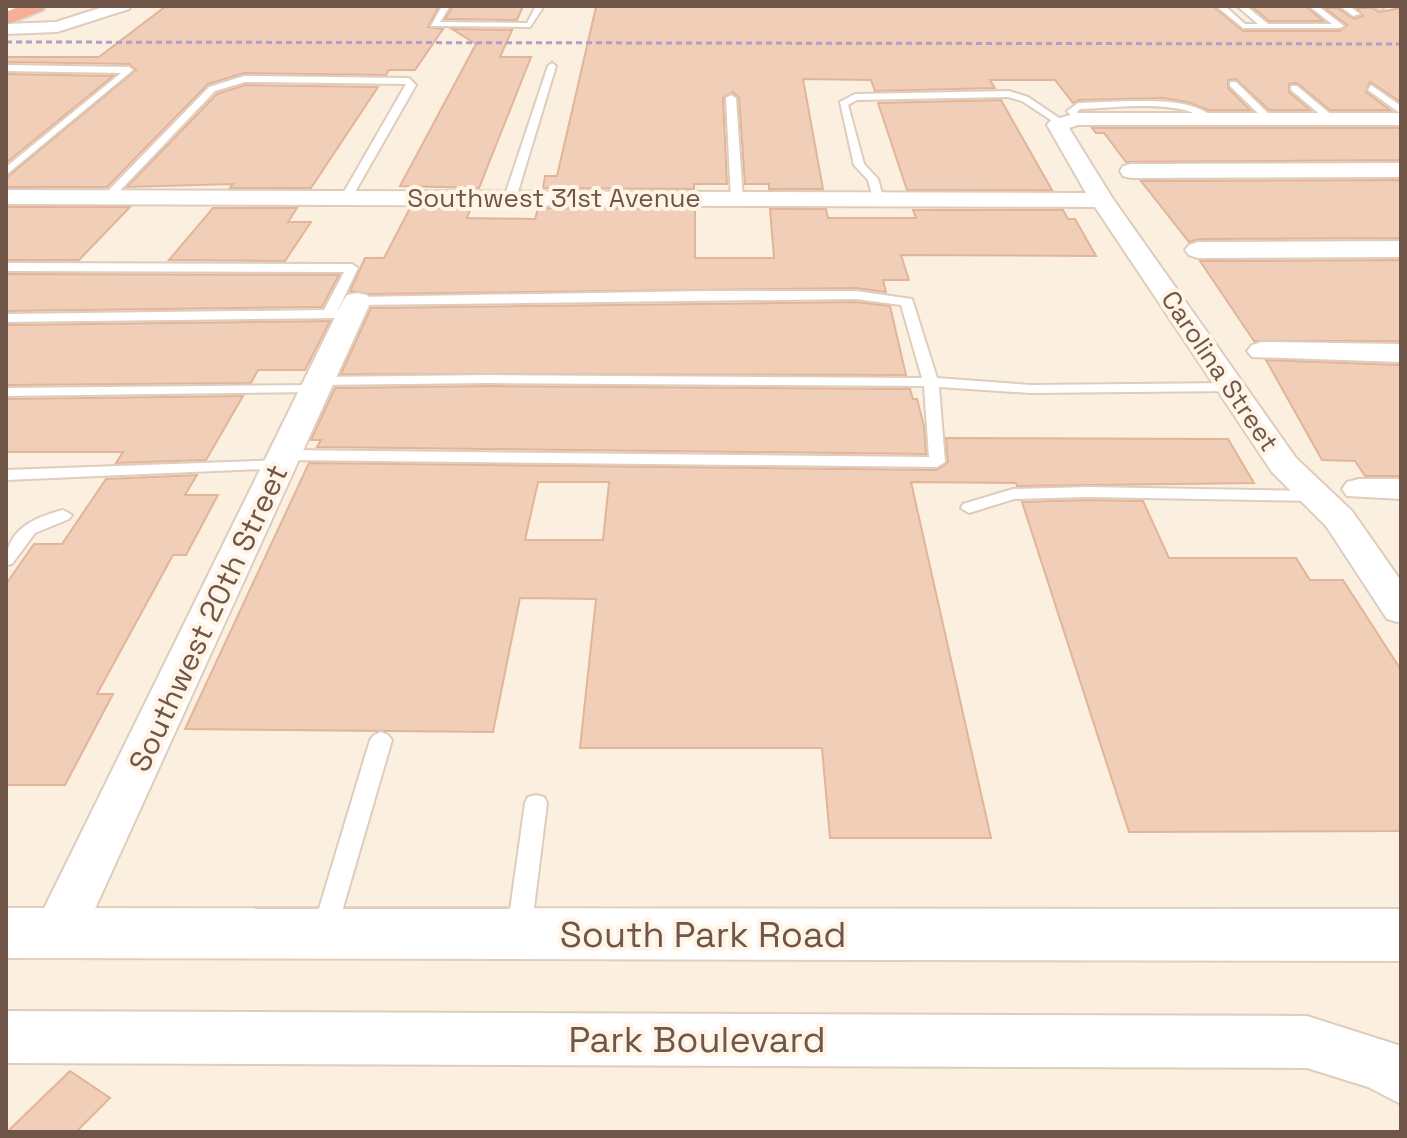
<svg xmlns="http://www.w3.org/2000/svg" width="1407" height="1138" viewBox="0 0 1407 1138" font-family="'Space Grotesk',sans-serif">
<rect width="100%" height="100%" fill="#fbf0df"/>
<g fill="#f0ceb7" stroke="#e2b498" stroke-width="2" fill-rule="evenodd">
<polygon points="166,6 439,6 428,27 443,29 415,70 389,70 386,75 244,73 208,84 107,187 6,187 6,178 136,70 129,64 6,62 6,57 99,57"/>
<polygon points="453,6 523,6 517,20 445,19"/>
<polygon points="1213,6 1243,31 1340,31 1347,25 1325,8 1338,8 1354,19 1363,16 1357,8 1372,8 1379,12 1401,8 1401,102 1370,82 1366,92 1390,110 1330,110 1297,83 1289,84 1289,92 1310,110 1269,110 1236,79 1228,80 1228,88 1250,110 1208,110 1187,102 1163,98 1078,100 1073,103 1055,80 990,80 995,88 875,91 871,80 803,79 823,189 769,189 769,184 745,184 739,98 733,92 723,98 727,184 694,184 694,189 543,188 545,176 557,176 596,7"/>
<polygon points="1251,6 1306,6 1323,21 1269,21"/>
<polygon points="452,29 512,30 500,57 531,57 479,188 400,186 476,44"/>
<polygon points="6,74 113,76 6,163"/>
<polygon points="245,85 378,87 311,188 230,188 233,184 127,187 217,94"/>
<polygon points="1001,100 1052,190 907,190 878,103"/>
<polygon points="1092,128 1401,128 1401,160 1126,162 1104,133 1096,133"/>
<polygon points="1401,180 1401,238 1198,239 1189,242 1141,181"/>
<polygon points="6,207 130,207 79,260 6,260"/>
<polygon points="213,208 297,208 288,222 311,222 285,261 169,260"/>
<polygon points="410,208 471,208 467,218 535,219 538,208 695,209 695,258 774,258 770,209 826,209 828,218 916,218 913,210 1063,210 1068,219 1075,219 1096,256 901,255 909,280 883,280 886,292 856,288 370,294 350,291 365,258 384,258"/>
<polygon points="1401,260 1401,341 1254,341 1200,261"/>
<polygon points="6,274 339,275 322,307 6,311"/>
<polygon points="856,302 890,306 906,375 341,374 371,308"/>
<polygon points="330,321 305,370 258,370 251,383 6,385 6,325"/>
<polygon points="1266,360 1401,365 1401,476 1365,476 1355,461 1322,460"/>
<polygon points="489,386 910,389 913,399 917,399 924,426 926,454 317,447 321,440 311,440 335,388"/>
<polygon points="243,396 206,460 116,463 123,452 6,452 6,399"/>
<path d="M946,438L1228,439L1254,483L1017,486L1016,483L911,482L991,838H830L822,748H580L596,599L520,598L493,732L185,729L309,463L937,470L948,462ZM538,482H609L603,540H525Z"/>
<polygon points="197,475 185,495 218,495 186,555 173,555 97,694 113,694 65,785 6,785 6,584 34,544 62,544 106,479"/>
<polygon points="1088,500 1143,501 1169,558 1296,558 1310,580 1343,580 1401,670 1401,831 1129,832 1022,502"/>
<polygon points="70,1071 110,1098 76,1132 7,1132"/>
</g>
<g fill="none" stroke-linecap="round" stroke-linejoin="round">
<g stroke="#dfccbc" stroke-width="4">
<g id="lane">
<polygon points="442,6 450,6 440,22 527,23 536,6 544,6 530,27 431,26"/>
<polygon points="1216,6 1225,6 1245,24 1258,24 1237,6 1246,6 1268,24 1332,24 1309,6 1318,6 1344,26 1340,28 1243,28"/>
<polygon points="1340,6 1349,6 1360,14 1353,16"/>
<polygon points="1374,6 1383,6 1384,7 1380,9"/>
<polygon points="552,63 556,66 516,198 506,200 504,198 548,66"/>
<polygon points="6,65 129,67 133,70 6,175 6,167 121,73 6,71"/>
<polygon points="244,76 409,78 416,85 351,199 341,197 406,84 245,82 215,91 112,199 104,199 104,195 209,87"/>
<polygon points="1230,82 1236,82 1272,117 1272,121 1266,121 1230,86"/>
<polygon points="1371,85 1401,106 1401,114 1368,90"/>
<polygon points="1291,86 1297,86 1334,117 1334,121 1328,121 1291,90"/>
<polygon points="1009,91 1028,97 1065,122 1057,124 1022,101 1008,97 857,100 848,105 864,164 878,179 884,200 874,202 868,180 854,165 840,102 855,94"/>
<polygon points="731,95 736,98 743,199 737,202 731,199 726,98"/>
<path d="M1128,101C1157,101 1193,99 1216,119L1211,122C1203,119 1197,114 1188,111C1154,102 1115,108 1080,109L1077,112L1082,119L1077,122L1067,111L1078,103Z"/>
<polygon points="6,263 352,264 358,268 338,310 346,314 339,318 6,322 6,314 324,310 344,272 6,271"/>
<polygon points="705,291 856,291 912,299 937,378 1031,385 1231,383 1238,387 1231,391 1031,393 939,387 945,462 937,467 286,460 278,455 286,450 929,457 924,386 489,383 320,385 313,381 320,377 489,375 922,378 901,305 856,299 357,305 350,301 357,297"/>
<polygon points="316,385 321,386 321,392 6,396 6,388"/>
<polygon points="281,460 287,462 289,465 287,468 6,480 6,470"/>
<polygon points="1088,487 1316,491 1324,496 1316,501 1088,497 1014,499 969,513 961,508 963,504 1013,489"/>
<path d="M63,510L72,515L69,519L35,533L12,564L6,565C6,530 32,518 63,510Z"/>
<polygon points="381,732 388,735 392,740 336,932 333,939 324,942 315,939 312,932 370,740 374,735"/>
<polygon points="536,795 544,797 547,803 531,932 528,939 519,942 510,939 507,932 525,803 528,797"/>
</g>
</g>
<g stroke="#dfccbc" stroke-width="4">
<g id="street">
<polygon points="106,6 131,6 129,9 57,32 6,34 6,24 56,22"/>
<polygon points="1077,113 1401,113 1401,125 1078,125 1069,128 1113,199 1296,458 1352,511 1401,581 1401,623 1387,619 1326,526 1272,472 1095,207 6,204 6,190 1086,193 1047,125 1050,121"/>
<polygon points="1401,163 1401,177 1131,178 1123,176 1120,171 1123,166 1131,164"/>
<polygon points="1401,241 1401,257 1198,258 1189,255 1185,250 1189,245 1198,242"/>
<polygon points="357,293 367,295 371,301 83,935 75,951 57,957 39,951 31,935 343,301 347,295"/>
<polygon points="1262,342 1401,344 1401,362 1252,357 1247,351 1252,345"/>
<polygon points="1359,479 1401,479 1401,499 1347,496 1342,489 1347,482"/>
<polygon points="6,1011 1307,1016 1401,1046 1401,1104 1368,1087 1307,1068 6,1063"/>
</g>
</g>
<g stroke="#e4cdba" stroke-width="4">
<g id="secondary">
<polygon points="6,6 20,6 6,15"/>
<polygon points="6,908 1401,909 1401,961 6,958"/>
</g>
</g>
<g stroke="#dad3cf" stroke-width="4">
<polygon id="highway" points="20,6 45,6 43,10 6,25 6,12"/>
</g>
<use href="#lane" fill="#fff" fill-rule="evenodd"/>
<use href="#street" fill="#fff" fill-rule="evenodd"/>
<use href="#secondary" fill="#fff" fill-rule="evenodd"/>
<use href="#highway" fill="#f5af96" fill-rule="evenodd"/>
<polyline stroke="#b29fc3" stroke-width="3" stroke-dasharray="6 4" stroke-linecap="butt" points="6,42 1401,44"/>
</g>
<g text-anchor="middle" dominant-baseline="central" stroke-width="8" stroke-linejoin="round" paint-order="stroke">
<g font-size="26" fill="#705648" stroke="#fff4e5">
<text x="554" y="198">Southwest 31st Avenue</text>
<text transform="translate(1220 371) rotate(56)">Carolina Street</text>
</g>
<g font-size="30" fill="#705648" stroke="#fff4e5">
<text transform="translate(208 618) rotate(-65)">Southwest 20th Street</text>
</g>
<g font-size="36" fill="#705648" stroke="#fff4e5">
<text x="703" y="935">South Park Road</text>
<text x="697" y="1040">Park Boulevard</text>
</g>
</g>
<rect width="1407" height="1138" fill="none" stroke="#705648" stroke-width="16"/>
</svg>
